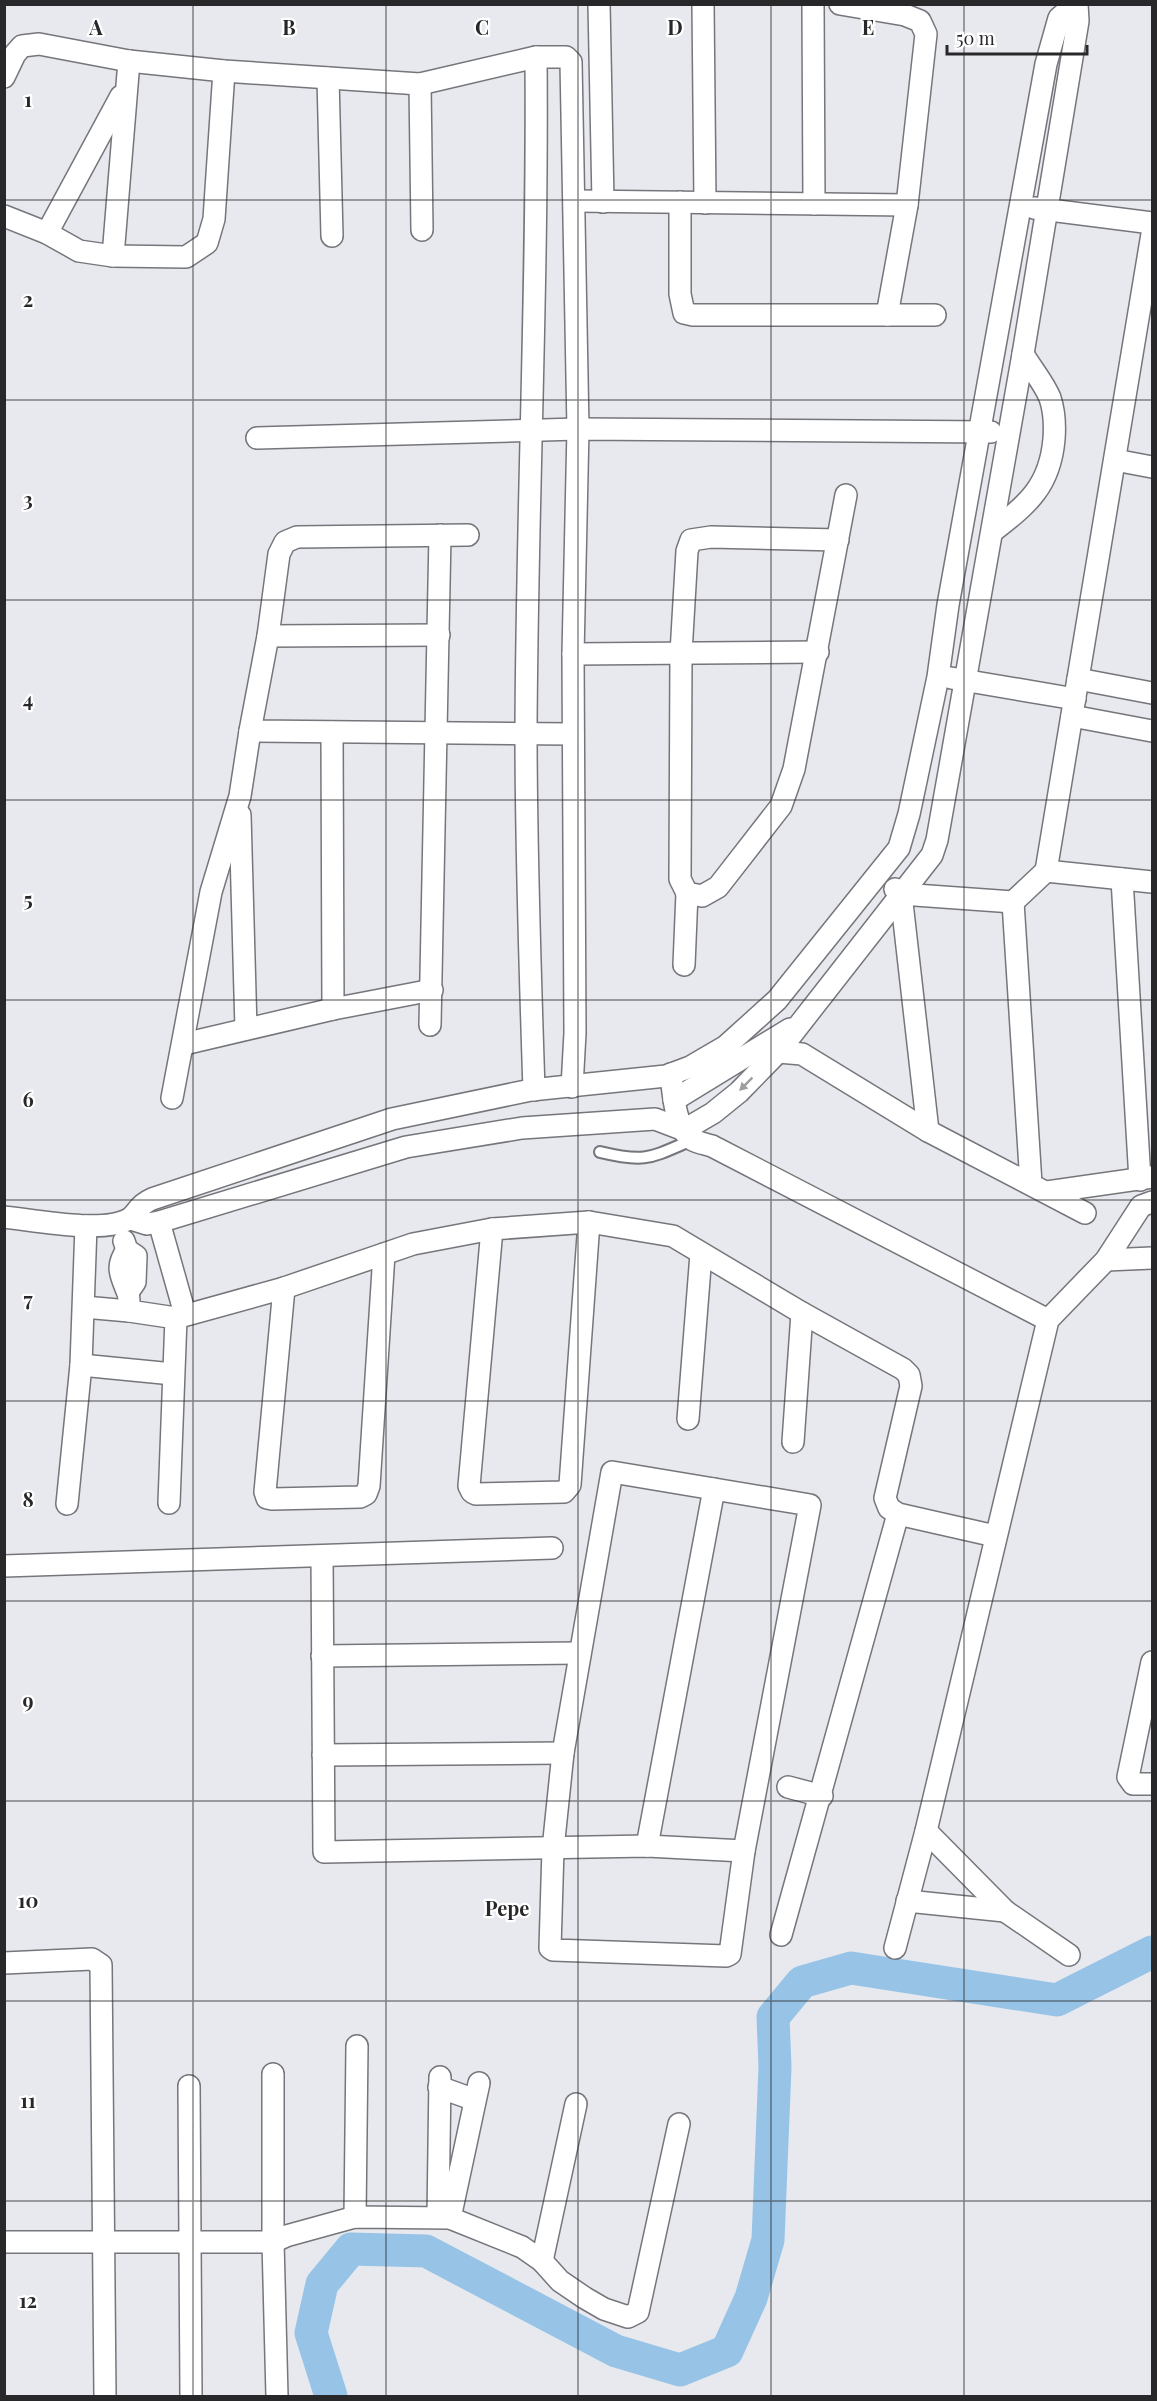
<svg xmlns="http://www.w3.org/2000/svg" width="1157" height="2401" viewBox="0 0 1157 2401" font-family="'Playfair Display',serif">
<rect width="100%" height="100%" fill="#e8e9ef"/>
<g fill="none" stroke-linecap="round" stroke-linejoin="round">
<polyline stroke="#97c4e6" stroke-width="33" points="331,2396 311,2333 322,2284 351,2249 426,2251 616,2351 680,2370 727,2351 751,2298 768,2240 775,2067 773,2017 802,1982 851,1968 1057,2000 1152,1952"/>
<g stroke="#75767b" stroke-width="14">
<path id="service" d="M600,1152C646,1163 650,1158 692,1140"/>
</g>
<g stroke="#75767b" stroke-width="24">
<g id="minor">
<polyline points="599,4 603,202"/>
<polyline points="703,4 705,203"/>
<polyline points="813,4 814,204"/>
<polyline points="840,4 905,15 920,21 926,34 907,205 887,315"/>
<polyline points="4,77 15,54 22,46 39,44 129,61 224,71 420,84 536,57 566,57 571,62 578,429 573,654 575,1033 572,1087"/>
<polyline points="328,78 332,236"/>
<polyline points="420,84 422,230"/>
<polyline points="576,201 907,205"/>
<polyline points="680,202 680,294 684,313 693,315 935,315"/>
<polyline points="1034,208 1152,223"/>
<polyline points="4,216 47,233 79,251 113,256 186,257 207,243 214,219 224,71"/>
<polyline points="47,233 121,96"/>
<polyline points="113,256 129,61"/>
<polyline points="257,438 578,429 991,432"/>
<polyline points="1115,460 1152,467"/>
<path d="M993,531C1028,504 1050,486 1054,439C1055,426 1054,410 1050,398C1044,383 1031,368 1023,354"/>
<polyline points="468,535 297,537 285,542 279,554 268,636 250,731 573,734"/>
<polyline points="838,540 711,537 691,540 687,551 681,653 680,879 687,893 702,896 718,887 781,806 794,769 846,495"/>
<polyline points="268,636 439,635"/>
<polyline points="573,654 818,652"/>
<polyline points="951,678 1075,699"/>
<polyline points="1078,679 1152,693"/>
<polyline points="1072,716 1152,731"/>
<polyline points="332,732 333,1009"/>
<polyline points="240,815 246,1029"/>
<polyline points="1046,871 1152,234"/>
<polyline points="1122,879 1140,1180"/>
<polyline points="895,889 901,894 928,1131"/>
<polyline points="901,894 1013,902 1046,871 1152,882"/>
<polyline points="1013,902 1031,1184"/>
<polyline points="684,965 687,893"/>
<polyline points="430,1025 440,535"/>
<polyline points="184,1044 333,1009 432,990"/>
<polyline points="778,1052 802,1054 928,1131 1085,1213"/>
<path d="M671,1074C673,1093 675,1130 693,1140C699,1143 706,1144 712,1146L1048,1320"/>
<path d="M534,1090C530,971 526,851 526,731C527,506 538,282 536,57"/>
<polyline points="172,1098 211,892 240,796 250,731"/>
<polyline points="674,1100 790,1029"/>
<polyline points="684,1130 713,1113 739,1092 778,1052 932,855 937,840 1023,354 1078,21 1077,4"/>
<polyline points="1047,1192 1152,1177"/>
<path d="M4,1217C34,1220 103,1234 129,1219C138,1214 136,1206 152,1199L392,1119L531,1090L666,1076L690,1067L726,1046L777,1000L899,848L909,814L938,677L948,605L1046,64L1059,18L1076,4"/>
<polyline points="131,1219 147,1224 159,1222 406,1147 522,1128 655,1119 684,1130"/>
<polyline points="159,1222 185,1314"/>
<polyline points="492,1229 469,1486 472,1492 476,1494 564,1492 570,1485 589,1222"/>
<polyline points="124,1241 127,1250 136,1256 135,1282 128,1292"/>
<path d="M127,1250C115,1267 121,1275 127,1291C130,1297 129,1305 129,1311L176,1318L284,1288L413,1244L492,1229L589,1222L673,1236L802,1313L903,1369L909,1375L911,1386L885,1498L889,1508L898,1514L995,1536"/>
<polyline points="1106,1260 1152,1258"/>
<polyline points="284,1288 265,1492 267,1498 272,1499 360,1497 366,1494 369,1486 384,1254"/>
<polyline points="84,1307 129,1311"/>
<polyline points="81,1365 173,1374"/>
<polyline points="688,1419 701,1254"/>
<polyline points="793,1442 802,1313"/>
<polygon points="612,1472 810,1505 744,1851 730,1954 726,1956 553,1950 550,1948 553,1849 563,1753"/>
<polyline points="169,1503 176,1318"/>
<polyline points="67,1504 81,1365 86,1226"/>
<polyline points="322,1556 324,1852 647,1846 744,1851"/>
<polyline points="4,1566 552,1548"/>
<polyline points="322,1656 580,1653"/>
<polyline points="1152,1662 1128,1777 1133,1784 1152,1784"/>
<polyline points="323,1755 563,1753"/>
<polyline points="788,1787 822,1796"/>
<polyline points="926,1831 1005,1911 1069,1955"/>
<polyline points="647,1846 714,1489"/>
<polyline points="907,1901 1005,1911"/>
<polyline points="781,1935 898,1514"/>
<polyline points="895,1948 926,1831 1048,1320 1106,1260 1141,1206 1152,1202"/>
<polyline points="4,1963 92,1959 101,1965 105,2396"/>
<polyline points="273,2074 273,2242 277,2396"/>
<polyline points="189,2086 191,2396"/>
<polyline points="439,2087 475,2100"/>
<polyline points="355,2217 357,2046"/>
<polyline points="438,2217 440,2077"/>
<polyline points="450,2218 479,2083"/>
<polyline points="4,2242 273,2242 286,2236 355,2217 450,2218 522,2247 542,2261 560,2281 585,2298 604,2309 628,2317 638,2312 679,2124"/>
<polyline points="542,2261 576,2104"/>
</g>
</g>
<use href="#service" stroke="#fff" stroke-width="10"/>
<use href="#minor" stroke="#fff" stroke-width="21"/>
</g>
<defs><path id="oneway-solid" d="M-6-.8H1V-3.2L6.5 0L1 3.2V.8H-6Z" transform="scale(1.5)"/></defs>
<use fill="#9e9e9f" href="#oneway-solid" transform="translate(746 1084) rotate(135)"/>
<path fill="none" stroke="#28282a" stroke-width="1.5" stroke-opacity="0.55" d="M193,4V2396M386,4V2396M578,4V2396M771,4V2396M964,4V2396M4,200H1152M4,400H1152M4,600H1152M4,800H1152M4,1000H1152M4,1200H1152M4,1401H1152M4,1601H1152M4,1801H1152M4,2001H1152M4,2201H1152"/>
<g text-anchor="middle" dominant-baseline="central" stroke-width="4.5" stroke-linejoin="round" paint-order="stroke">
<g font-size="20" font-weight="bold" fill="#28282a" stroke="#fff">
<text x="507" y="1907">Pepe</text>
</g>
</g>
<g font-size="20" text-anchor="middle" font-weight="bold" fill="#28282a" stroke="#fff" stroke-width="4.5" stroke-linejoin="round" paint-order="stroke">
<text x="96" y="35">A</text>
<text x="289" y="35">B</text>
<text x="482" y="35">C</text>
<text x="675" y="35">D</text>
<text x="868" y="35">E</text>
<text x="28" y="107">1</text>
<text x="28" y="307">2</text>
<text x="28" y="507">3</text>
<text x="28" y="707">4</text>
<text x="28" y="907">5</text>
<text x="28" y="1107">6</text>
<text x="28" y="1307">7</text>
<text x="28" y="1507">8</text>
<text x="28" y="1708">9</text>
<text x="28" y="1908">10</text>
<text x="28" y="2108">11</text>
<text x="28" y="2308">12</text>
</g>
<rect width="1157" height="2401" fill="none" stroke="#28282a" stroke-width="12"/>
<path d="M947 45v9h140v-9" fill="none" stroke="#28282a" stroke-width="3"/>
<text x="956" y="45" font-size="18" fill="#28282a" stroke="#ffffff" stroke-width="4.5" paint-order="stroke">50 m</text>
</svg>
